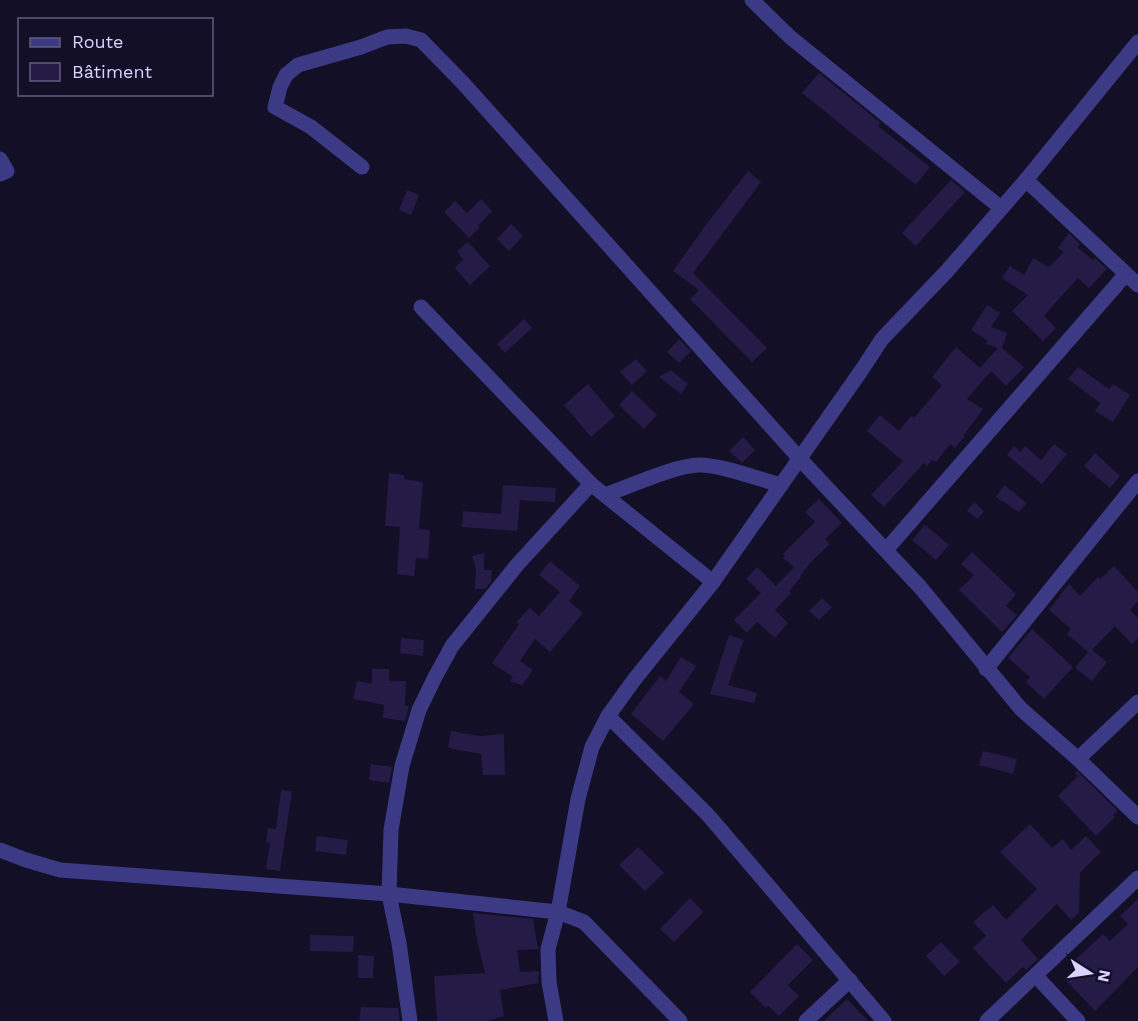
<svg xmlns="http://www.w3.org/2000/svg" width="1138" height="1021" viewBox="0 0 1138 1021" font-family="'Work Sans',sans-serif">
<rect width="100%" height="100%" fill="#130f26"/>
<g fill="#241b47">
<polygon points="819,73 881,123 878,126 930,167 916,185 802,93"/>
<polygon points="748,171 761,182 693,273 767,348 752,362 690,299 699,290 673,271 708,222"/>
<polygon points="951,180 965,192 916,246 902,233"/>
<polygon points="407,190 419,195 411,215 399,210"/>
<polygon points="481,199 492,211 478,225 480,227 469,238 444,212 455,201 467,213"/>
<polygon points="511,224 523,236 509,251 497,239"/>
<polygon points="1069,233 1080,244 1077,247 1093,260 1095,258 1107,269 1089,288 1078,278 1058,300 1044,316 1056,328 1043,341 1012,311 1028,295 1002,278 1010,266 1024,275 1033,258 1049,267 1064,252 1058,248"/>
<polygon points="468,242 490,266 470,285 455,268 463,259 457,251"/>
<polygon points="987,305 1000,313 991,327 1007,333 1002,348 1024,367 1006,386 991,371 967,399 983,409 964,435 965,436 955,448 950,444 936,462 932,460 927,466 924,463 884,507 871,495 903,461 867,431 880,415 899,431 911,416 914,418 942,385 932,377 956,347 980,368 998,348 986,344 988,341 971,330"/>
<polygon points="524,319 532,328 505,353 497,344"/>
<polygon points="679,339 691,351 679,363 667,352"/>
<polygon points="636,359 647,371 632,385 620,372"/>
<polygon points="1078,367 1109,389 1113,384 1130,395 1113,422 1095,411 1100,403 1068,379"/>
<polygon points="671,370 688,384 681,394 659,377"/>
<polygon points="588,384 615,416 591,437 564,405"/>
<polygon points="632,391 657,415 644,429 619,405"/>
<polygon points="743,437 755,450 742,463 729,451"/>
<polygon points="1054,444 1067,454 1042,484 1007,455 1014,446 1020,452 1025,446 1041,460"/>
<polygon points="1095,453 1120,476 1110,488 1084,466"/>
<polygon points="389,473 404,475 404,479 423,482 419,529 430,530 428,559 416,558 414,576 397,574 400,527 385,526"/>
<polygon points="503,485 556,488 555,502 520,500 517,531 462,527 463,511 501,514"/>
<polygon points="1004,485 1027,503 1019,512 996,497"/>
<polygon points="819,499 842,523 825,539 830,544 812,561 800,576 801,577 789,591 791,593 775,610 788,623 775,638 757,622 747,633 734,620 761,593 746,579 757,567 776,586 794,567 783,558 785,557 783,554 815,522 805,512"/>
<polygon points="974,502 984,511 978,519 967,511"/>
<polygon points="925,525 949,545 936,560 912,540"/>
<polygon points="972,552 1016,594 1006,606 1017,615 1002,632 959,590 974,575 961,564"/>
<polygon points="484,553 484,570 492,570 491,582 485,589 475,589 476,569 472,556"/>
<polygon points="550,561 580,586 569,601 583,613 550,652 535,639 520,661 533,670 522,685 510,681 513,677 492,663 519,624 516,622 530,608 539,616 560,592 539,575"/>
<polygon points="1114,566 1138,592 1138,601 1130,610 1138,618 1138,638 1132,644 1115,626 1092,650 1107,662 1092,681 1075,668 1088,652 1067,634 1071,629 1049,610 1069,584 1080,596 1098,577 1100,579"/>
<polygon points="822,598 832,607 819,620 809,611"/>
<polygon points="1032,629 1073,667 1044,699 1026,682 1030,677 1008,658"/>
<polygon points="729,635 744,640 728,685 757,693 754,703 710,694"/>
<polygon points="401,638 424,640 423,656 400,653"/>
<polygon points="681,657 696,666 679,692 694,704 663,741 631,714 660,676 666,681"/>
<polygon points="372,669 389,669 389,681 406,681 405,706 409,706 405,721 383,718 384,705 353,699 357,681 372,684"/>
<polygon points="451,731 480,736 504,734 505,775 483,775 481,754 448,748"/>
<polygon points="983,751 1017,759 1013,774 979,765"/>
<polygon points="371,764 392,767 389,783 369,780"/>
<polygon points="1077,771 1118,811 1113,815 1115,817 1096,836 1058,796 1078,776 1075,773"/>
<polygon points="281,790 292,791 280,871 266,869 270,843 266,843 268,828 276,829"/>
<polygon points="1030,824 1052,848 1063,839 1071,850 1086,836 1101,852 1080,873 1079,913 1071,920 1057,904 1021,940 1038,959 1026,970 1023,967 1006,983 973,948 986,936 973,922 993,905 1006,920 1037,889 1000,852"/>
<polygon points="317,836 348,840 346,855 315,851"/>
<polygon points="638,847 664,873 645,891 619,865"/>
<polygon points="690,898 703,912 674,942 660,929"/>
<polygon points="1138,899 1138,967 1095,1011 1065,979 1079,966 1074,961 1103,934 1110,941 1128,924 1120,916"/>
<polygon points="473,913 533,919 538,949 517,950 520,972 539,971 538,983 500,990 504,1016 487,1021 437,1021 434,976 485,973 476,935"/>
<polygon points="310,935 354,936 353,952 310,951"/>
<polygon points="941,942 960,962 944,976 926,956"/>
<polygon points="797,944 813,960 788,985 799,996 779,1016 768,1006 766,1008 750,992"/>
<polygon points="358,955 374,956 373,978 358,978"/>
<polygon points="847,999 868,1021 824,1021"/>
<polygon points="361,1007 398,1008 400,1021 359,1021"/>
</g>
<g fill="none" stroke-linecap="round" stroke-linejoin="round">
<g stroke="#3d3a85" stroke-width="15">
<polyline points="752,0 790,37 1001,208"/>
<polyline points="0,159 7,171 0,174"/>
<polyline points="362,167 311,127 275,107 280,87 286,75 298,65 361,47 387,37 406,36 421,40 463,83 800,459 920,587 1021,709 1078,759 1138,817"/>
<polyline points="1026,180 1138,285"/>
<polyline points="421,307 591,484 713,582"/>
<path d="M605,495C628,487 676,465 699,465C722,465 758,479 781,485"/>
<polyline points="886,550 1126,274"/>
<polyline points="986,669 1138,481"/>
<polyline points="608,716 708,815 884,1021"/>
<polyline points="1078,759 1138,702"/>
<polyline points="0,850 26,860 60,870 389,894 558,912 584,922 680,1021"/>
<polyline points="1036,976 1078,1021"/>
<polyline points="410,1021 399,943 389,894 391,830 402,766 419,710 435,677 452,646 517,565 591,484"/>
<polyline points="556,1021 549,982 548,949 558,912 578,799 592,747 608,716 634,680 713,582 861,371 882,339 947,271 1026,180 1138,42"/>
<polyline points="806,1021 850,980"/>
<polyline points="987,1021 1138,878"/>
</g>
</g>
<rect x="18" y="18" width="195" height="78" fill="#130f26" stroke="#625e7d" stroke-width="1.5"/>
<rect x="30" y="38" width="30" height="9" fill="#3d3a85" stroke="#625e7d" stroke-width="1.5"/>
<text x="72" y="48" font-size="18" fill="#d9d4ff">Route</text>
<rect x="30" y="63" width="30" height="18" fill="#241b47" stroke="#625e7d" stroke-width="1.5"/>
<text x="72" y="78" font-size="18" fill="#d9d4ff">Bâtiment</text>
<g transform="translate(1090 973) rotate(102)" stroke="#130f26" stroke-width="4.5" paint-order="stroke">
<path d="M0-4.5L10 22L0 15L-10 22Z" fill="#d9d4ff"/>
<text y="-9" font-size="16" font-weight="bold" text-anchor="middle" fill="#d9d4ff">N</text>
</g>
</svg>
